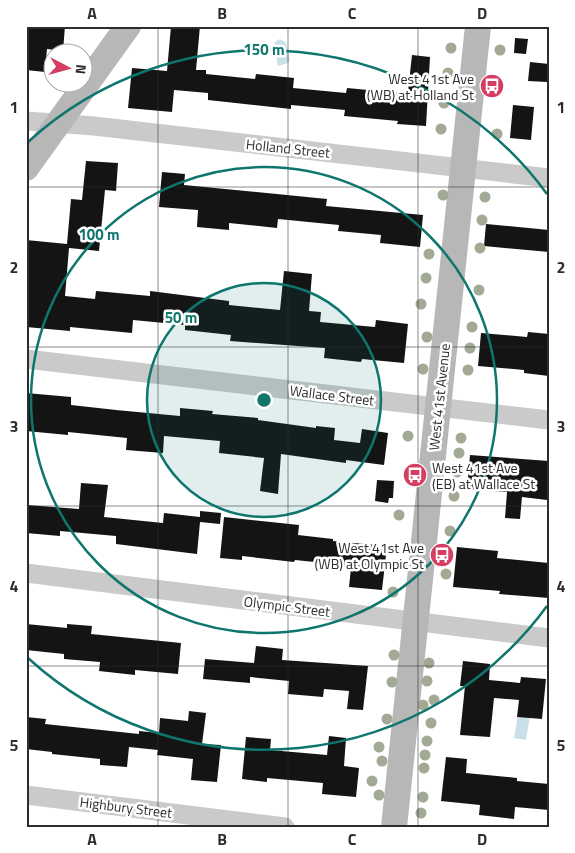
<svg xmlns="http://www.w3.org/2000/svg" width="575" height="853" viewBox="0 0 575 853" font-family="'Titillium Web',sans-serif">
<rect width="100%" height="100%" fill="#fff"/>
<g fill="#c9e0e8">
<polygon points="280,39 286,43 290,60 288,63 278,66 274,45 275,42"/>
<polygon points="518,714 530,716 526,740 514,738"/>
</g>
<g fill="#141414">
<polygon points="26,26 65,26 63,51 47,49 45,72 26,70"/>
<polygon points="171,26 200,26 196,70 206,70 206,74 255,79 256,74 294,78 293,88 346,93 347,88 400,93 400,91 408,91 412,55 430,57 426,126 397,124 398,121 344,116 345,110 291,105 291,109 208,100 208,93 174,90 172,112 128,108 132,68 167,71"/>
<polygon points="515,38 528,39 526,54 514,53"/>
<polygon points="530,62 549,64 547,82 528,81"/>
<polygon points="513,105 534,107 531,140 510,138"/>
<polygon points="86,161 118,163 116,191 105,190 99,251 69,248 65,296 95,299 96,291 150,296 150,291 229,301 229,305 280,310 284,271 312,274 309,311 321,312 320,322 375,327 376,320 408,324 404,363 362,359 361,362 324,358 325,348 230,341 231,335 185,330 185,325 133,320 132,333 70,327 70,331 26,327 26,240 67,244 71,199 82,200"/>
<polygon points="162,172 185,174 184,185 327,199 326,206 423,215 420,247 380,243 381,235 338,231 339,225 278,219 277,228 229,223 229,230 197,227 198,210 159,207"/>
<polygon points="486,224 549,230 549,252 484,246"/>
<polygon points="528,332 549,334 549,376 524,373 524,370 478,366 481,333 527,337"/>
<polygon points="26,393 71,397 71,405 116,410 180,416 180,408 213,411 212,414 258,418 258,420 316,428 316,426 335,428 334,440 360,443 362,429 388,433 384,465 346,460 346,463 281,454 278,494 260,491 264,458 219,453 220,441 164,436 163,453 126,450 127,438 68,432 68,435 26,431"/>
<polygon points="470,455 549,461 547,500 522,497 520,519 505,518 507,492 467,489"/>
<polygon points="377,480 394,481 393,498 389,498 388,503 375,501"/>
<polygon points="81,483 108,485 104,517 163,523 164,513 200,517 200,511 221,513 220,524 200,522 197,554 116,544 116,536 60,531 60,536 26,533 27,505 79,509"/>
<polygon points="224,517 299,525 298,535 333,539 333,541 387,546 382,590 349,587 351,568 334,566 334,564 295,560 294,562 242,556 242,560 220,558"/>
<polygon points="457,547 498,551 497,558 549,563 549,598 499,594 500,591 453,587"/>
<polygon points="26,624 67,628 67,624 92,626 91,634 181,643 178,674 135,670 135,675 99,671 100,662 64,659 64,654 26,650"/>
<polygon points="256,646 283,649 282,660 368,666 363,710 347,709 349,691 324,689 323,697 288,694 289,681 250,677 250,683 203,679 205,659 254,663"/>
<polygon points="463,661 490,664 489,680 520,683 521,677 546,679 542,719 517,717 519,700 494,698 490,737 460,735 465,686 460,686"/>
<polygon points="189,711 206,713 202,744 221,745 217,782 191,780 193,759 157,755 158,750 129,747 127,767 100,765 100,759 52,754 52,752 26,749 26,717 46,719 45,724 139,734 139,731 159,733 160,718 188,721"/>
<polygon points="329,736 346,738 344,766 359,768 356,797 322,794 323,783 267,778 267,782 242,779 246,737 271,739 270,750 327,755"/>
<polygon points="446,757 467,759 466,773 517,778 517,781 549,784 549,810 515,807 514,819 479,815 480,805 441,801"/>
</g>
<g fill="none" stroke-linecap="round" stroke-linejoin="round">
<g stroke="#cacaca" stroke-width="19">
<polyline points="26,121 94,126 549,178"/>
<polyline points="26,359 549,420"/>
<polyline points="26,573 549,638"/>
<polyline points="26,795 285,827"/>
</g>
<g stroke="#b7b7b7" stroke-width="26">
<polyline points="26,168 128,26"/>
<polyline points="394,827 478,26"/>
</g>
</g>
<g fill="#a2aa95">
<circle cx="451" cy="48" r="5.5"/>
<circle cx="500" cy="50" r="5.5"/>
<circle cx="448" cy="73" r="5.5"/>
<circle cx="444" cy="103" r="5.5"/>
<circle cx="441" cy="129" r="5.5"/>
<circle cx="497" cy="134" r="5.5"/>
<circle cx="443" cy="195" r="5.5"/>
<circle cx="485" cy="197" r="5.5"/>
<circle cx="482" cy="220" r="5.5"/>
<circle cx="480" cy="248" r="5.5"/>
<circle cx="429" cy="254" r="5.5"/>
<circle cx="426" cy="278" r="5.5"/>
<circle cx="479" cy="290" r="5.5"/>
<circle cx="421" cy="304" r="5.5"/>
<circle cx="472" cy="327" r="5.5"/>
<circle cx="427" cy="337" r="5.5"/>
<circle cx="470" cy="348" r="5.5"/>
<circle cx="423" cy="369" r="5.5"/>
<circle cx="468" cy="370" r="5.5"/>
<circle cx="408" cy="436" r="5.5"/>
<circle cx="461" cy="438" r="5.5"/>
<circle cx="459" cy="453" r="5.5"/>
<circle cx="457" cy="472" r="5.5"/>
<circle cx="412" cy="481" r="5.5"/>
<circle cx="454" cy="496" r="5.5"/>
<circle cx="399" cy="515" r="5.5"/>
<circle cx="450" cy="531" r="5.5"/>
<circle cx="448" cy="553" r="5.5"/>
<circle cx="446" cy="574" r="5.5"/>
<circle cx="393" cy="592" r="5.5"/>
<circle cx="394" cy="655" r="5.5"/>
<circle cx="429" cy="663" r="5.5"/>
<circle cx="427" cy="681" r="5.5"/>
<circle cx="392" cy="682" r="5.5"/>
<circle cx="434" cy="700" r="5.5"/>
<circle cx="423" cy="705" r="5.5"/>
<circle cx="387" cy="719" r="5.5"/>
<circle cx="431" cy="723" r="5.5"/>
<circle cx="427" cy="741" r="5.5"/>
<circle cx="379" cy="747" r="5.5"/>
<circle cx="425" cy="755" r="5.5"/>
<circle cx="382" cy="761" r="5.5"/>
<circle cx="424" cy="768" r="5.5"/>
<circle cx="372" cy="781" r="5.5"/>
<circle cx="379" cy="795" r="5.5"/>
<circle cx="423" cy="797" r="5.5"/>
<circle cx="421" cy="813" r="5.5"/>
</g>
<path fill="none" stroke="#2d2d2d" stroke-width="1" stroke-opacity="0.55" d="M158,26V827M288,26V827M418,26V827M26,187H549M26,347H549M26,506H549M26,666H549"/>
<circle cx="264" cy="400" r="117" fill="#0f766e" fill-opacity=".12"/>
<g fill="none" stroke="#0f766e" stroke-width="2.5">
<circle cx="264" cy="400" r="117"/>
<circle cx="264" cy="400" r="233"/>
<path d="M547 606A350 350 0 0 1 28 658M28 142A350 350 0 0 1 547 194"/>
</g>
<defs>
<g id="bus-disc" transform="scale(1.25)"><circle r="9.5" fill="#d53e61" stroke="#fff"/><path d="M-5-6H5V4H4V6H2V4H-2V6H-4V4H-5ZM-3.5-4V0h7V-4ZM-3.5 1.2v1.5H-2V1.2ZM2 1.2v1.5H3.5V1.2Z" fill="#fff"/></g>
</defs>
<g fill-rule="evenodd">
<use href="#bus-disc" x="492" y="86"/>
<use href="#bus-disc" x="415" y="475"/>
<use href="#bus-disc" x="442" y="555"/>
</g>
<g text-anchor="middle" dominant-baseline="central" stroke-width="5" stroke-linejoin="round" paint-order="stroke">
<g font-size="14" fill="#2d2d2d" stroke="#fff" text-anchor="end">
<text x="474" y="78">West 41st Ave<tspan x="474" dy="16">(WB) at Holland St</tspan></text>
<text x="432" y="467" text-anchor="start">West 41st Ave<tspan x="432" dy="16">(EB) at Wallace St</tspan></text>
<text x="424" y="547">West 41st Ave<tspan x="424" dy="16">(WB) at Olympic St</tspan></text>
</g>
<g font-size="14" fill="#2d2d2d" stroke="#fff">
<text transform="translate(288 148) rotate(6)">Holland Street</text>
<text transform="translate(332 395) rotate(7)">Wallace Street</text>
<text transform="translate(439 397) rotate(-84)">West 41st Avenue</text>
<text transform="translate(287 606) rotate(7)">Olympic Street</text>
<text transform="translate(126 807) rotate(7)">Highbury Street</text>
</g>
</g>
<circle cx="264" cy="400" r="8" fill="#0f766e" stroke="#fff" stroke-width="2.5"/>
<g font-size="15" text-anchor="middle" font-weight="bold" fill="#0f766e" stroke="#fff" stroke-width="5" stroke-linejoin="round" paint-order="stroke">
<text x="264" y="55">150 m</text>
<text x="99" y="240">100 m</text>
<text x="181" y="323">50 m</text>
</g>
<rect width="575" height="853" fill="none" stroke="#ffffff" stroke-width="55"/>
<g transform="translate(68 68) rotate(96)"><circle r="24" fill="#ffffff" stroke="#ababab"/>
<path d="M0-4L9 19L0 12L-9 19Z" fill="#d53e61"/>
<text y="-8" font-size="14" font-weight="bold" text-anchor="middle" fill="#2d2d2d">N</text>
</g>
<rect x="28" y="28" width="520" height="798" fill="none" stroke="#2d2d2d" stroke-width="2"/>
<g font-size="16" text-anchor="middle" font-weight="bold" fill="#2d2d2d">
<text x="92" y="19">A</text>
<text x="222" y="19">B</text>
<text x="352" y="19">C</text>
<text x="482" y="19">D</text>
<text x="14" y="113">1</text>
<text x="561" y="113">1</text>
<text x="14" y="273">2</text>
<text x="561" y="273">2</text>
<text x="14" y="432">3</text>
<text x="561" y="432">3</text>
<text x="14" y="592">4</text>
<text x="561" y="592">4</text>
<text x="14" y="751">5</text>
<text x="561" y="751">5</text>
<text x="92" y="845">A</text>
<text x="222" y="845">B</text>
<text x="352" y="845">C</text>
<text x="482" y="845">D</text>
</g>
</svg>
